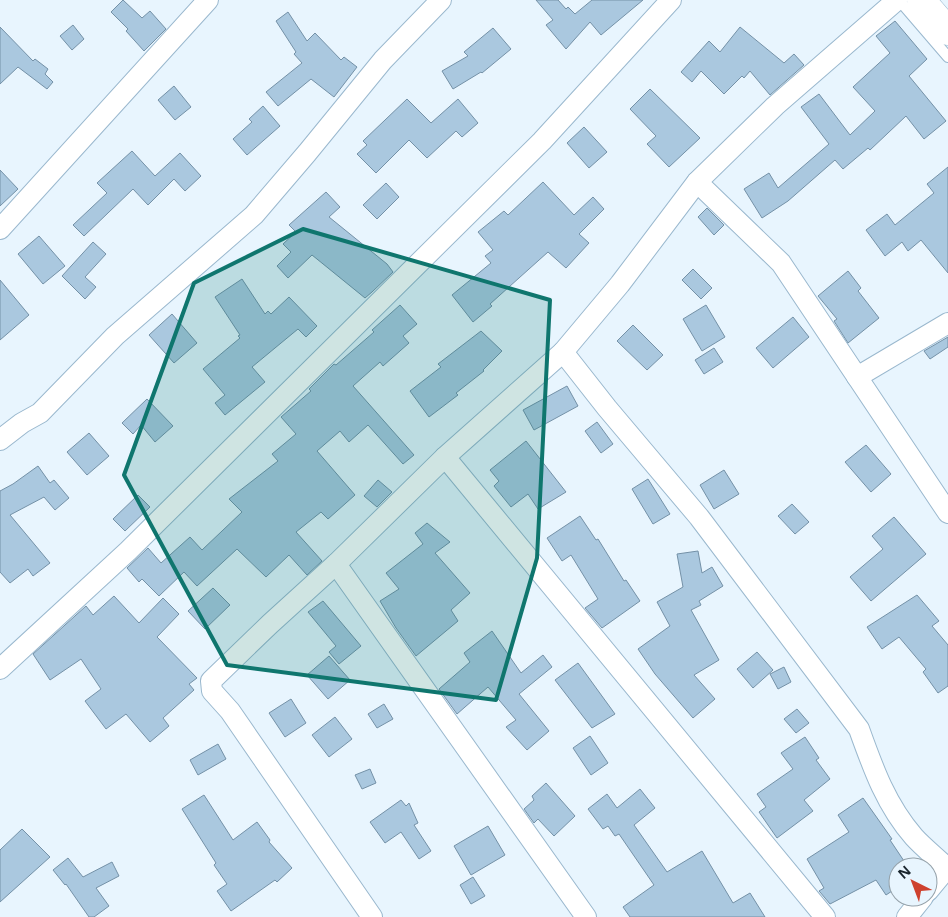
<svg xmlns="http://www.w3.org/2000/svg" width="948" height="917" viewBox="0 0 948 917" font-family="'Noto Sans',sans-serif">
<rect width="100%" height="100%" fill="#e8f5fe"/>
<g fill="#aac8df" stroke="#7491a7">
<polygon points="123,0 142,18 150,11 166,29 144,51 126,31 128,29 111,12"/>
<polygon points="536,0 558,0 566,9 568,7 575,14 592,0 643,0 601,35 590,22 566,49 546,25 553,20"/>
<polygon points="288,12 307,41 315,33 341,60 344,57 357,67 334,97 311,79 278,106 266,92 302,63 294,54 296,52 276,21"/>
<polygon points="895,21 927,59 909,76 946,121 924,139 906,116 870,150 868,148 843,169 835,160 788,201 762,218 744,189 769,173 778,188 829,144 801,107 819,94 850,135 875,111 853,87 890,53 876,36"/>
<polygon points="73,25 84,39 72,50 60,36"/>
<polygon points="0,27 33,61 35,59 48,69 45,74 53,82 47,89 18,67 0,84"/>
<polygon points="740,27 784,63 794,54 804,65 770,95 750,71 744,78 742,76 724,94 701,71 692,82 681,72 709,41 720,52"/>
<polygon points="493,28 511,49 482,73 481,72 453,89 442,71 468,56 464,52"/>
<polygon points="174,86 191,107 175,120 158,100"/>
<polygon points="650,89 700,138 669,167 647,144 656,136 630,109"/>
<polygon points="407,99 431,123 458,99 478,123 462,137 456,131 427,158 409,140 376,173 357,154 367,145 363,141"/>
<polygon points="263,106 280,126 247,155 233,139 252,122 249,119"/>
<polygon points="584,127 607,152 589,168 567,143"/>
<polygon points="132,151 155,176 180,153 201,176 185,191 174,179 148,205 133,189 84,236 73,225 107,193 97,183"/>
<polygon points="948,167 948,273 921,240 908,251 902,242 885,256 866,230 887,214 895,225 934,193 927,184"/>
<polygon points="0,170 18,189 0,206"/>
<polygon points="543,182 574,215 593,197 604,209 579,234 589,243 566,268 548,252 490,304 492,306 473,322 452,295 491,263 485,256 493,250 478,232 504,211 508,215"/>
<polygon points="386,183 399,197 377,219 363,205"/>
<polygon points="326,192 340,207 329,217 387,264 393,272 372,292 365,298 312,255 288,278 277,266 291,252 283,244 296,232 289,225"/>
<polygon points="707,208 724,225 714,235 698,217"/>
<polygon points="39,236 65,266 43,284 18,254"/>
<polygon points="93,242 106,254 85,277 96,287 85,299 62,276"/>
<polygon points="693,269 712,288 701,299 682,280"/>
<polygon points="848,271 861,288 858,291 879,318 848,343 834,321 837,319 818,296"/>
<polygon points="242,279 265,314 268,311 271,314 289,297 317,326 306,337 298,329 252,367 265,382 225,415 215,403 225,395 203,369 240,338 238,336 240,335 215,297"/>
<polygon points="0,280 29,315 0,340"/>
<polygon points="400,305 417,324 403,336 409,343 383,366 380,362 353,386 414,455 403,464 368,425 349,442 340,431 317,451 355,495 328,519 321,512 296,532 322,561 307,575 289,555 266,577 237,549 197,586 184,572 159,596 142,579 139,582 127,568 148,548 161,563 190,537 202,550 242,512 229,499 278,461 272,454 296,434 281,417 311,391 309,389 334,364 336,365 374,332 372,330"/>
<polygon points="706,305 725,337 702,351 683,319"/>
<polygon points="172,314 197,343 174,363 149,335"/>
<polygon points="793,317 809,337 773,368 756,348"/>
<polygon points="633,325 663,355 647,370 617,341"/>
<polygon points="481,331 502,351 483,370 484,371 456,393 458,395 429,417 410,391 441,367 438,364"/>
<polygon points="948,337 948,347 930,359 924,351"/>
<polygon points="714,348 723,362 704,374 695,360"/>
<polygon points="567,386 578,406 534,430 523,410"/>
<polygon points="147,399 173,426 155,442 141,425 133,434 122,423"/>
<polygon points="597,422 613,444 601,453 585,431"/>
<polygon points="89,433 109,456 87,475 67,452"/>
<polygon points="526,441 566,492 538,509 528,494 511,507 494,486 499,481 490,470"/>
<polygon points="866,445 891,474 871,492 845,462"/>
<polygon points="38,466 50,483 54,480 69,498 55,510 44,497 10,515 50,563 33,576 28,569 10,583 0,572 0,491 13,484"/>
<polygon points="724,470 739,494 714,509 700,485"/>
<polygon points="648,479 670,514 653,524 632,489"/>
<polygon points="378,480 392,492 377,507 364,496"/>
<polygon points="138,495 150,507 125,531 113,519"/>
<polygon points="792,504 809,522 795,534 778,516"/>
<polygon points="580,516 596,540 598,539 624,581 626,580 640,601 602,628 585,608 598,599 571,555 562,561 547,538"/>
<polygon points="894,517 926,554 871,601 850,577 883,549 872,536"/>
<polygon points="427,523 450,542 435,553 470,593 451,610 458,621 416,656 396,628 380,601 399,589 386,573 423,544 415,533"/>
<polygon points="698,551 702,573 712,567 723,586 699,601 701,605 691,610 719,660 694,675 715,699 693,718 655,674 638,649 670,626 657,602 683,587 677,554"/>
<polygon points="213,588 230,605 205,629 188,611"/>
<polygon points="917,595 939,621 932,626 948,645 948,686 938,693 923,672 926,669 899,637 882,649 867,627"/>
<polygon points="114,596 139,623 163,598 179,614 157,637 197,678 189,684 194,690 163,718 169,726 150,742 126,714 106,729 85,701 101,689 81,659 50,680 33,654 86,606 93,615"/>
<polygon points="323,601 361,646 339,664 329,652 336,646 308,612"/>
<polygon points="492,631 521,673 543,655 552,667 519,694 549,731 527,750 506,727 516,720 488,687 457,714 439,689 470,662 464,653"/>
<polygon points="757,652 773,670 753,688 737,669"/>
<polygon points="329,656 350,680 328,699 307,675"/>
<polygon points="578,663 615,714 592,728 555,680"/>
<polygon points="784,667 791,682 778,689 770,674"/>
<polygon points="291,699 306,723 285,737 269,713"/>
<polygon points="384,704 393,719 377,728 368,714"/>
<polygon points="797,709 809,723 796,733 784,719"/>
<polygon points="335,717 352,739 329,757 312,735"/>
<polygon points="590,736 608,763 591,775 573,748"/>
<polygon points="805,737 819,758 816,760 830,779 804,800 813,811 777,838 759,812 766,807 757,794 793,769 781,753"/>
<polygon points="218,744 226,759 198,775 190,760"/>
<polygon points="370,769 376,783 362,789 355,775"/>
<polygon points="546,783 575,816 554,836 538,819 534,823 524,809 534,800 532,796"/>
<polygon points="640,789 655,808 634,825 667,872 702,851 733,903 750,893 765,917 630,917 623,907 654,885 619,834 615,836 608,826 603,829 588,809 607,794 617,808"/>
<polygon points="204,795 233,840 257,822 270,840 269,842 292,868 277,882 275,880 231,911 217,891 227,884 214,865 216,863 182,809"/>
<polygon points="863,798 892,839 890,840 908,867 898,867 898,887 886,895 876,880 830,904 820,892 819,891 824,888 807,859 849,832 838,815"/>
<polygon points="401,800 406,806 409,803 418,823 414,825 431,851 419,859 401,832 385,843 370,822"/>
<polygon points="488,826 505,855 471,875 454,846"/>
<polygon points="22,829 50,857 0,902 0,850"/>
<polygon points="68,858 83,877 112,862 119,876 96,888 109,906 94,917 89,917 66,884 65,885 53,870"/>
<polygon points="473,877 485,896 471,904 460,885"/>
</g>
<g fill="none" stroke-linecap="round" stroke-linejoin="round">
<g stroke="#9ab8ce" stroke-width="12">
<polyline id="lane" points="899,0 948,57"/>
</g>
<g stroke="#9ab8ce" stroke-width="22">
<g id="street">
<path d="M897,0L775,106L697,182L620,284L563,352L607,408L699,517L859,729C873,768 886,805 914,837C924,848 937,858 948,869"/>
<polyline points="697,182 781,263 948,513"/>
<polyline points="0,229 208,0"/>
<polyline points="857,377 948,323"/>
<polyline points="0,440 22,423 40,413 115,336 254,215 307,153 383,60 441,0"/>
<polyline points="445,457 825,917"/>
<polyline points="336,564 586,917"/>
<polyline points="0,669 128,551 542,141 671,0"/>
<polyline points="928,891 947,868"/>
<polyline points="372,917 230,711 212,691 211,681 270,624 336,564 445,457 563,352"/>
<polyline points="907,917 923,897"/>
</g>
</g>
<g stroke="#9ab8ce" stroke-width="29">
<polyline id="primary" points="921,0 948,31"/>
</g>
<use href="#lane" stroke="#fff" stroke-width="10"/>
<use href="#street" stroke="#fff" stroke-width="20"/>
<use href="#primary" stroke="#fff" stroke-width="28"/>
</g>
<path fill="#0f766e" fill-opacity="0.2" stroke="#0f766e" stroke-width="4" stroke-linejoin="round" d="M303,229L550,300L537,558L496,700L227,665L124,475L194,283Z"/>
<g transform="translate(913 882) rotate(318)"><circle r="24" fill="#e8f5fe" stroke="#95a2aa"/>
<path d="M0-4L9 19L0 12L-9 19Z" fill="#ce412e"/>
<text y="-8" font-size="14" font-weight="bold" text-anchor="middle" fill="#19252d">N</text>
</g>
</svg>
